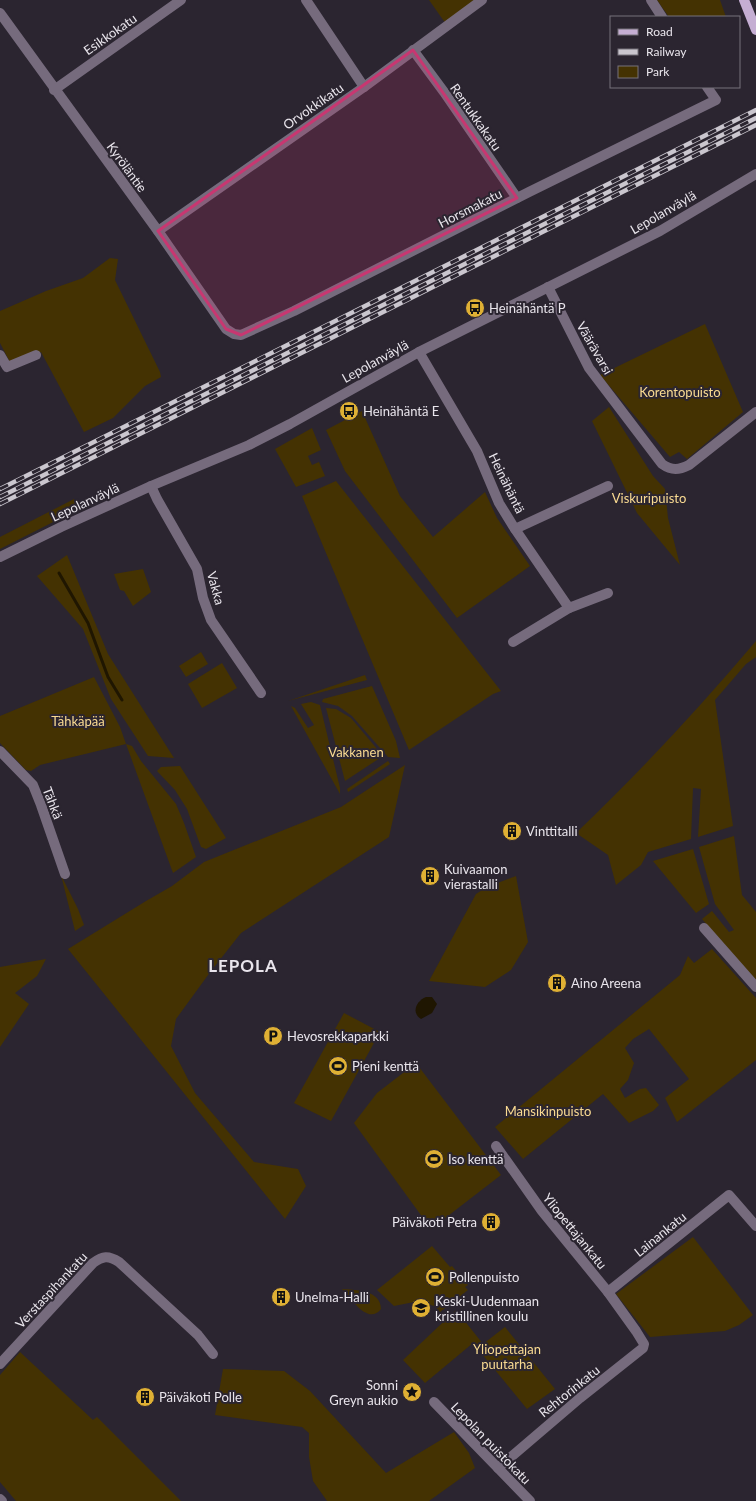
<svg xmlns="http://www.w3.org/2000/svg" width="756" height="1501" viewBox="0 0 756 1501" font-family="Lato,sans-serif">
<rect width="100%" height="100%" fill="#2b2530"/>
<g fill="#443202">
<polygon points="429,0 477,0 446,24"/>
<polygon points="657,0 720,0 726,17 669,17"/>
<polygon points="110,258 118,259 115,280 160,372 161,377 145,386 113,418 84,432 41,352 10,362 0,343 0,311 46,291 83,278"/>
<polygon points="705,324 743,412 687,459 679,452 670,457 600,375"/>
<polygon points="609,407 653,476 665,489 668,518 680,565 637,513 592,421"/>
<polygon points="362,411 400,496 433,537 485,492 497,518 530,566 457,618 345,471 326,430"/>
<polygon points="312,428 321,450 308,456 312,465 319,462 325,476 296,487 275,449"/>
<polygon points="336,481 501,691 493,694 409,750 302,496"/>
<polygon points="74,499 76,506 63,517 0,549 0,537"/>
<polygon points="67,555 108,654 174,758 148,756 111,699 83,629 37,576"/>
<polygon points="143,569 151,592 133,606 124,591 120,590 114,574"/>
<path d="M756,641V657L746,664L715,700L733,826L698,837L701,789L693,788L691,839L648,852L641,865L616,885L608,855L576,833C640,772 699,708 756,641Z"/>
<polygon points="201,652 208,664 186,677 179,666"/>
<polygon points="222,663 237,688 202,708 188,684"/>
<polygon points="365,675 367,680 288,701"/>
<polygon points="94,677 120,727 126,744 132,746 141,761 176,804 184,823 196,857 173,873 126,744 40,765 31,771 26,770 0,743 0,716"/>
<polygon points="372,686 396,741 400,758 388,757 352,716 338,706 322,702 323,699"/>
<polygon points="311,702 320,705 340,788 340,794 291,706 295,708 308,728 314,725 301,704"/>
<polygon points="326,708 336,709 351,718 383,756 345,781"/>
<polygon points="388,761 390,764 348,792 347,789"/>
<polygon points="405,765 389,837 241,933 211,971 176,1019 171,1046 195,1093 254,1162 298,1169 306,1186 285,1219 68,949 146,901 172,886 204,862 341,807"/>
<polygon points="180,766 226,838 206,849 201,847 187,809 175,790 157,771 161,767"/>
<polygon points="734,836 742,895 756,912 756,980 702,919 712,911 729,932 734,930 715,904 699,847"/>
<polygon points="693,849 709,904 696,913 653,861"/>
<polygon points="61,875 78,909 84,925 75,931"/>
<polygon points="516,876 528,942 511,970 485,987 429,981 476,894 487,887"/>
<polygon points="712,949 756,998 756,1060 677,1122 665,1098 689,1079 649,1029 633,1039 625,1048 634,1063 628,1080 620,1089 625,1098 640,1089 646,1088 659,1105 653,1111 629,1123 603,1094 523,1159 495,1127 680,975 688,956 694,963"/>
<polygon points="46,959 37,976 15,993 29,1004 0,1047 0,967"/>
<polygon points="344,1013 380,1032 331,1121 294,1103"/>
<polygon points="416,1063 501,1175 431,1229 354,1123 377,1093"/>
<polygon points="693,1237 753,1315 739,1325 725,1331 650,1337 616,1294"/>
<polygon points="432,1246 450,1267 452,1266 468,1285 465,1287 468,1290 440,1312 435,1306 414,1302 394,1306 377,1290"/>
<path d="M342,1289C356,1290 381,1290 381,1309C368,1326 351,1298 342,1289Z"/>
<polygon points="456,1310 483,1344 505,1327 555,1389 527,1409 473,1343 425,1383 403,1360"/>
<polygon points="20,1352 93,1420 97,1417 181,1501 16,1501 0,1482 0,1375"/>
<polygon points="223,1369 284,1371 310,1391 386,1473 454,1432 469,1453 475,1468 429,1501 327,1501 313,1481 309,1457 309,1433 302,1427 215,1415"/>
</g>
<path fill="#1f1601" d="M426,997H432L437,1004L432,1013L421,1019C411,1013 416,1001 426,997Z"/>
<g fill="none" stroke-linecap="round" stroke-linejoin="round">
<polyline stroke="#1f1601" stroke-width="3" points="59,573 88,623 108,677 122,700"/>
<g stroke="#766b7d" stroke-width="10">
<polyline points="306,0 364,87"/>
<polyline points="651,0 662,17"/>
<polyline points="0,13 158,231 226,329 234,334 241,335 294,311 529,192 716,100 707,87"/>
<polyline points="413,50 444,92 517,198"/>
<polyline points="54,90 181,0"/>
<polyline points="158,231 364,87 482,0"/>
<path d="M548,287L589,368L662,464C672,471 679,470 689,465L756,412"/>
<polyline points="419,352 477,451 499,503 515,529 569,608 608,593"/>
<polyline points="0,355 7,367 36,355"/>
<polyline points="151,486 157,499 197,569 203,598 211,620 261,693"/>
<polyline points="515,529 608,486"/>
<polyline points="0,557 61,527 151,486 249,445 290,424 419,352 660,231 756,174"/>
<polyline points="513,642 569,608"/>
<polyline points="0,751 33,785 41,805 65,874"/>
<polyline points="704,928 756,987"/>
<polyline points="496,1146 542,1211 608,1292 636,1331 644,1344 643,1348 580,1398 498,1468"/>
<polyline points="608,1292 729,1195 756,1226"/>
<path d="M0,1364L93,1263C103,1256 108,1255 119,1262L198,1335L213,1354"/>
<polyline points="434,1402 530,1501"/>
<polyline points="0,1499 2,1501"/>
</g>
<polyline stroke="#c5aed3" stroke-width="10" points="744,0 756,30"/>
<g stroke="#cac6ce" stroke-width="4.5">
<g id="rail">
<polyline points="0,489 756,110"/>
<polyline points="0,497 756,118"/>
<polyline points="0,504 756,125"/>
</g>
</g>
<use href="#rail" stroke="#2b2530" stroke-width="3" stroke-dasharray="9" stroke-linecap="butt"/>
</g>
<path fill="#c83771" fill-opacity="0.2" stroke="#c83771" stroke-width="3" stroke-linejoin="round" d="M413,50L517,198L241,335L226,329L158,231Z"/>
<defs>
<g id="bus-disc" transform="scale(1)"><circle r="9.5" fill="#dfb034" stroke="#2b2530"/><path d="M-5-6H5V4H4V6H2V4H-2V6H-4V4H-5ZM-3.5-4V0h7V-4ZM-3.5 1.2v1.5H-2V1.2ZM2 1.2v1.5H3.5V1.2Z" fill="#111"/></g>
<g id="building-disc" transform="scale(1)"><circle r="9.5" fill="#dfb034" stroke="#2b2530"/><path d="M-4-6H4V6H1V3H-1V6H-4ZM-2.5-4.3h1.7v1.8h-1.7ZM.8-4.3h1.7v1.8H.8ZM-2.5-1h1.7V.8h-1.7ZM.8-1h1.7V.8H.8Z" fill="#111"/></g>
<g id="parking-disc" transform="scale(1)"><circle r="9.5" fill="#dfb034" stroke="#2b2530"/><path d="M-3.5-5.5H1a3.5 3.5 0 0 1 0 7H-1V5.5H-3.5ZM-1-3.4V-.6H.8a1.4 1.4 0 0 0 0-2.8Z" fill="#111"/></g>
<g id="stadium-disc" transform="scale(1)"><circle r="9.5" fill="#dfb034" stroke="#2b2530"/><path d="M0-5a6.5 5 0 1 0 0 10a6.5 5 0 1 0 0-10ZM-3.5-1.8h7v3.6h-7Z" fill="#111"/></g>
<g id="school-disc" transform="scale(1)"><circle r="9.5" fill="#dfb034" stroke="#2b2530"/><path d="M0-5L7-2L0 1L-7-2ZM-4 1L0 2.5L4 1V4Q0 6-4 4Z" fill="#111"/></g>
<g id="sight-disc" transform="scale(1)"><circle r="9.5" fill="#dfb034" stroke="#2b2530"/><path d="M0-6L1.8-2.2L6-1.7L2.9 1.2L3.7 5.4L0 3.3L-3.7 5.4L-2.9 1.2L-6-1.7L-1.8-2.2Z" fill="#111"/></g>
</defs>
<g fill-rule="evenodd">
<use href="#bus-disc" x="475" y="308"/>
<use href="#bus-disc" x="349" y="411"/>
<use href="#building-disc" x="512" y="831"/>
<use href="#building-disc" x="430" y="876"/>
<use href="#building-disc" x="557" y="983"/>
<use href="#parking-disc" x="273" y="1036"/>
<use href="#stadium-disc" x="338" y="1066"/>
<use href="#stadium-disc" x="434" y="1159"/>
<use href="#building-disc" x="491" y="1222"/>
<use href="#stadium-disc" x="435" y="1277"/>
<use href="#building-disc" x="281" y="1297"/>
<use href="#school-disc" x="421" y="1308"/>
<use href="#sight-disc" x="412" y="1392"/>
<use href="#building-disc" x="145" y="1397"/>
</g>
<g text-anchor="middle" dominant-baseline="central" stroke-width="4" stroke-linejoin="round" paint-order="stroke">
<g font-size="13" fill="#e9e5ec" stroke="#2b2530">
<text transform="translate(110 34) rotate(-35)">Esikkokatu</text>
<text transform="translate(313 106) rotate(-35)">Orvokkikatu</text>
<text transform="translate(476 117) rotate(55)">Rentukkakatu</text>
<text transform="translate(127 167) rotate(54)">Kyröläntie</text>
<text transform="translate(470 208) rotate(-27)">Horsmakatu</text>
<text transform="translate(663 212) rotate(-30)">Lepolanväylä</text>
<text transform="translate(595 348) rotate(60)">Väärävarsi</text>
<text transform="translate(375 361) rotate(-29)">Lepolanväylä</text>
<text transform="translate(507 483) rotate(64)">Heinähäntä</text>
<text transform="translate(85 502) rotate(-25)">Lepolanväylä</text>
<text transform="translate(216 588) rotate(75)">Vakka</text>
<text transform="translate(53 803) rotate(69)">Tähkä</text>
<text transform="translate(575 1231) rotate(51)">Yliopettajankatu</text>
<text transform="translate(660 1234) rotate(-39)">Lainankatu</text>
<text transform="translate(51 1290) rotate(-47)">Verstaspihankatu</text>
<text transform="translate(569 1391) rotate(-39)">Rehtorinkatu</text>
<text transform="translate(491 1443) rotate(46)">Lepolan puistokatu</text>
</g>
<g font-size="13" fill="#e9e5ec" stroke="#2b2530" text-anchor="start">
<text x="489" y="308">Heinähäntä P</text>
<text x="363" y="411">Heinähäntä E</text>
<text x="526" y="831">Vinttitalli</text>
<text x="444" y="869">Kuivaamon<tspan x="444" dy="15">vierastalli</tspan></text>
<text x="571" y="983">Aino Areena</text>
<text x="287" y="1036">Hevosrekkaparkki</text>
<text x="352" y="1066">Pieni kenttä</text>
<text x="448" y="1159">Iso kenttä</text>
<text x="477" y="1222" text-anchor="end">Päiväkoti Petra</text>
<text x="449" y="1277">Pollenpuisto</text>
<text x="295" y="1297">Unelma-Halli</text>
<text x="435" y="1301">Keski-Uudenmaan<tspan x="435" dy="15">kristillinen koulu</tspan></text>
<text x="398" y="1385" text-anchor="end">Sonni<tspan x="398" dy="15">Greyn aukio</tspan></text>
<text x="159" y="1397">Päiväkoti Polle</text>
</g>
<g font-size="13" fill="#fadb92" stroke="#2b2530">
<text x="680" y="392">Korentopuisto</text>
<text x="649" y="498">Viskuripuisto</text>
<text x="78" y="721">Tähkäpää</text>
<text x="356" y="752">Vakkanen</text>
<text x="548" y="1111">Mansikinpuisto</text>
<text x="507" y="1349">Yliopettajan<tspan x="507" dy="15">puutarha</tspan></text>
</g>
<g font-size="17" font-weight="bold" letter-spacing="1" fill="#e9e5ec" stroke="#2b2530">
<text x="243" y="965">LEPOLA</text>
</g>
</g>
<rect x="610" y="16" width="130" height="72" fill="#2b2530" stroke="#77727b"/>
<rect x="618" y="29" width="20" height="6" fill="#c5aed3" stroke="#77727b"/>
<text x="646" y="36" font-size="12" fill="#e9e5ec">Road</text>
<rect x="618" y="49" width="20" height="6" fill="#cac6ce" stroke="#77727b"/>
<text x="646" y="56" font-size="12" fill="#e9e5ec">Railway</text>
<rect x="618" y="66" width="20" height="12" fill="#443202" stroke="#77727b"/>
<text x="646" y="76" font-size="12" fill="#e9e5ec">Park</text>
</svg>
